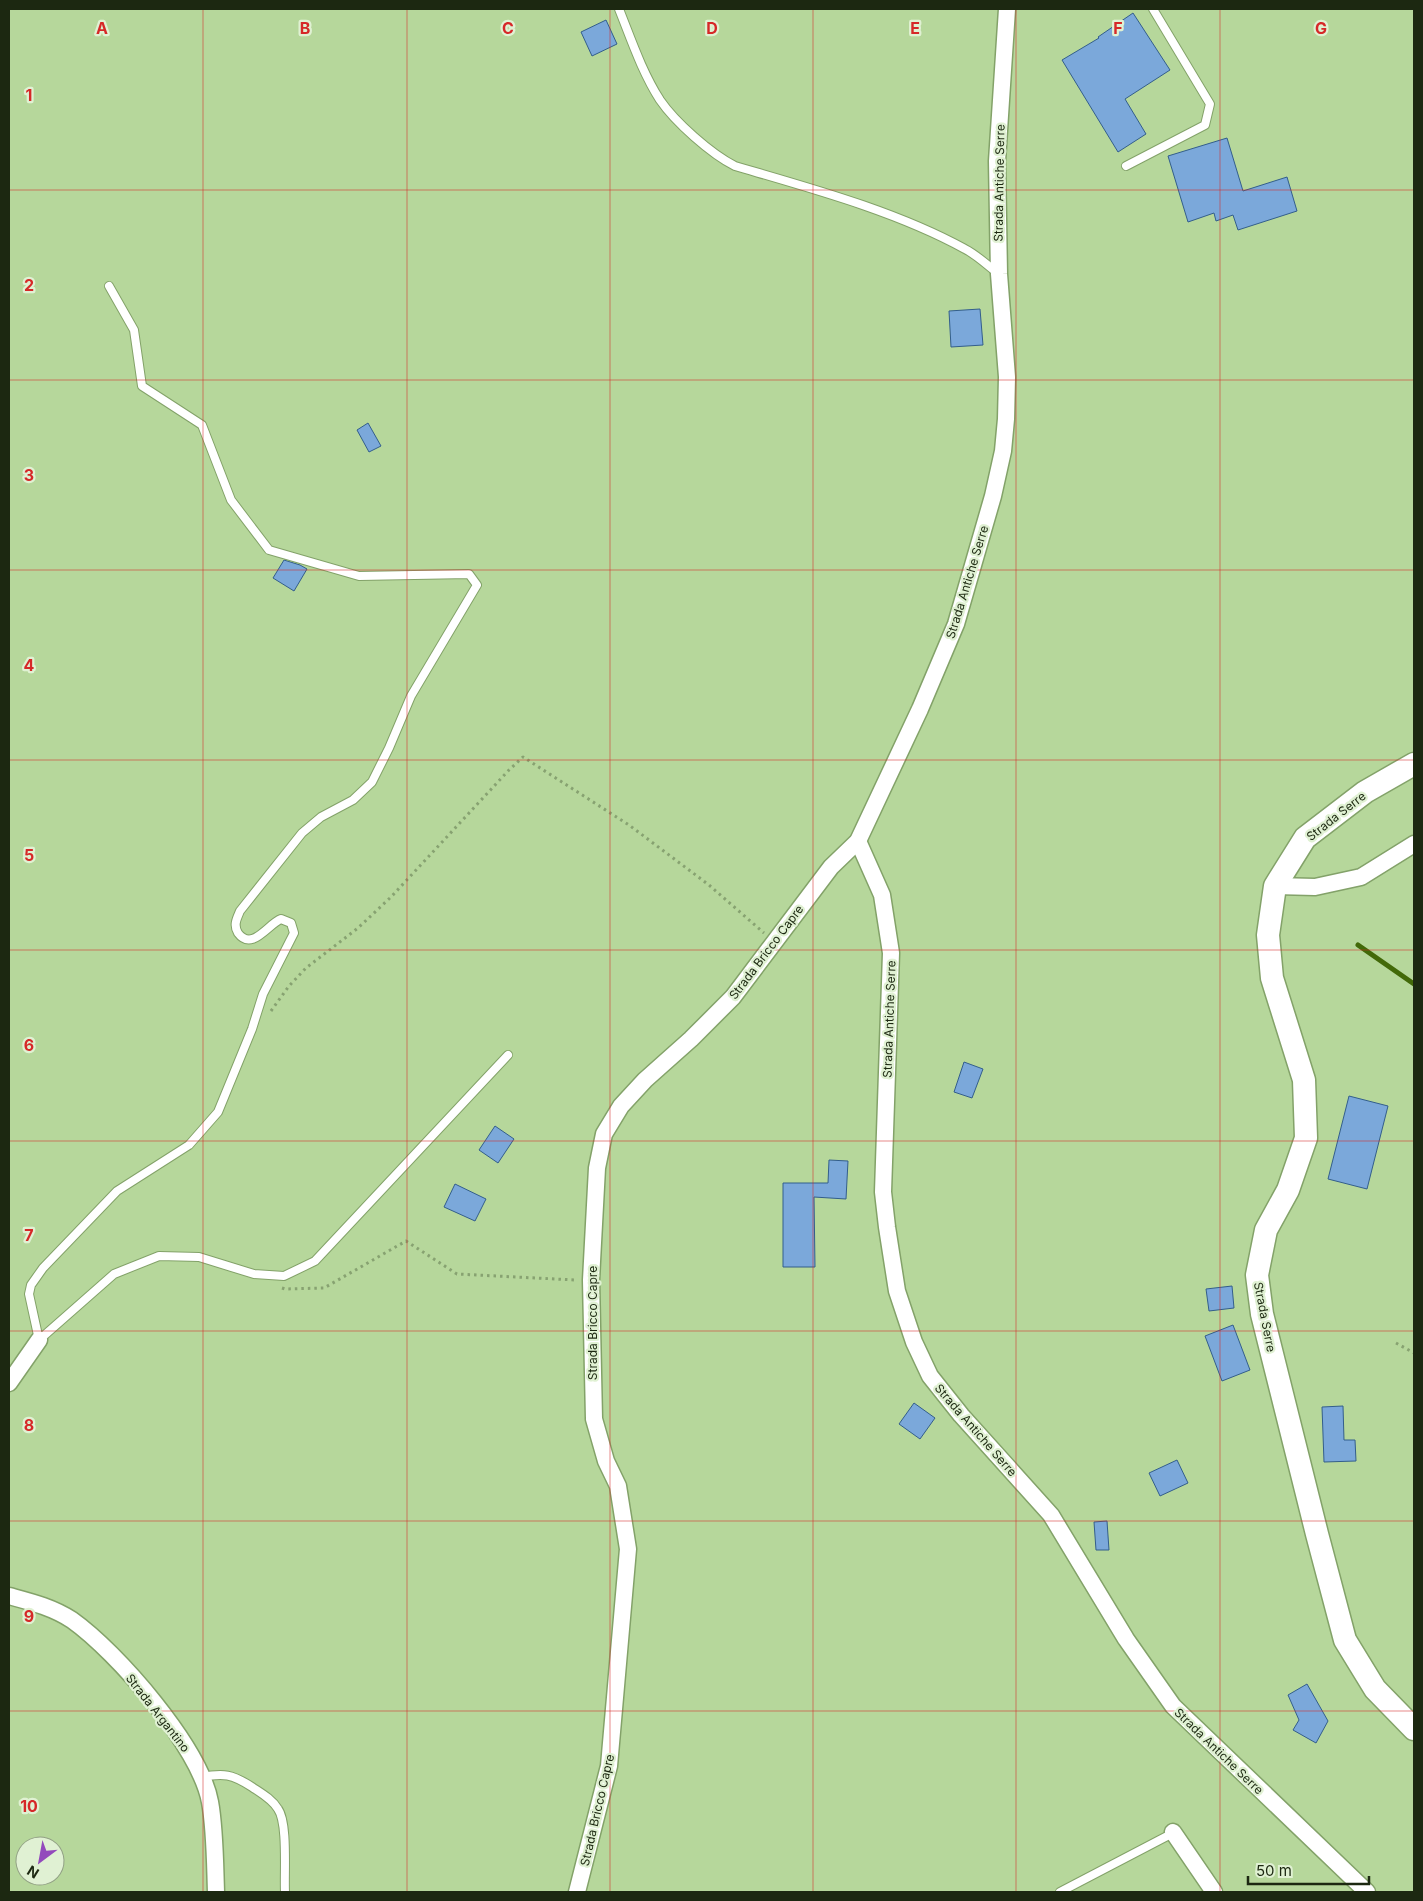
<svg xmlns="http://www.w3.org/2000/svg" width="1423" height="1901" viewBox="0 0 1423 1901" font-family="Inter,sans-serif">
<rect width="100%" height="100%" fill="#b6d79b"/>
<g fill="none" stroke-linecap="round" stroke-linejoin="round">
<polyline stroke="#426909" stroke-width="5" points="1358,945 1414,984"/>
</g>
<g fill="#7ba8da" stroke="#335e8b">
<polygon points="1133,13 1170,70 1125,99 1146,134 1118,152 1062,60 1099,38 1098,37"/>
<polygon points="606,20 617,44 592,56 581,32"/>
<polygon points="1227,138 1243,191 1287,177 1297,211 1238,230 1233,215 1216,221 1214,213 1188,222 1168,156"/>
<polygon points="980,309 983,345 951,347 949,311"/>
<polygon points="368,423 381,446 369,452 357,430"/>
<polygon points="284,560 300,565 307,569 294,591 273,578"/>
<polygon points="964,1062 983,1069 972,1098 954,1092"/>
<polygon points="1349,1096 1388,1106 1367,1189 1328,1179"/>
<polygon points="495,1126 514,1139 498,1163 479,1150"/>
<polygon points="829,1160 848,1161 846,1199 814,1197 815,1267 783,1267 783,1183 828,1183"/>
<polygon points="455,1184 486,1199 475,1221 444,1207"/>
<polygon points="1232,1286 1234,1308 1209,1311 1206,1289"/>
<polygon points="1233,1325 1250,1370 1222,1381 1205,1336"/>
<polygon points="914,1403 935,1418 920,1439 899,1424"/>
<polygon points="1343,1406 1344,1440 1355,1440 1356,1461 1324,1462 1322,1407"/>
<polygon points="1177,1460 1188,1483 1160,1496 1149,1473"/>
<polygon points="1107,1521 1109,1550 1096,1550 1094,1522"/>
<polygon points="1307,1684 1328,1721 1316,1743 1293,1730 1299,1720 1288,1695"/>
</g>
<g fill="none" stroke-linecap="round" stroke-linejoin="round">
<g stroke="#83a269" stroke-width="10">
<g id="lane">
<path d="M619,9C631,39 642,72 660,100C675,122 711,154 735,166C810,188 896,211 965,249C977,255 988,266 999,274"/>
<polyline points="1126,166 1205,125 1210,104 1153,9"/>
<path d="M109,286L134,330L142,386L202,425L231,500L269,550L359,576L469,574L477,585L411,696L389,748L372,782L353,800L321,817L302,833L240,911C237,918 233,925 238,933C252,952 268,924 281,919L291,923L294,933L263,994L252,1029L218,1112L189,1145L117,1191L43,1268L31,1285L29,1294L39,1340L114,1274L159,1256L199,1257L254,1274L284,1276L315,1261L508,1055"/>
<path d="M201,1777C224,1773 232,1774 252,1787C261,1793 272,1799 278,1809C288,1823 284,1873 285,1892"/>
<polyline points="1060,1892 1173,1833"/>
</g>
</g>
<g stroke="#83a269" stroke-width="19">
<g id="street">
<polyline points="858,841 882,895 891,953 883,1192 887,1227 897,1291 914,1342 930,1376 961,1415 1051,1515 1126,1639 1173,1706 1367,1892"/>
<polyline points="1275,886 1315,887 1361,877 1414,844"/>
<polyline points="9,1383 39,1340"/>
<path d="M9,1596C31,1602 52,1607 72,1620C117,1652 200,1747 210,1802C215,1829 215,1864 216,1892"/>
<polyline points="1173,1832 1214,1892"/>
<polyline points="577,1892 609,1766 628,1549 618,1486 606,1461 594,1419 591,1280 597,1168 604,1134 621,1106 645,1080 691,1039 733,997 831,867 858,841 920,709 956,624 993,496 1003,451 1006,419 1007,377 999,274 997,161 1007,9"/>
</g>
</g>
<g stroke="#83a269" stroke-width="25">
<polyline id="secondary" points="1414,764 1365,792 1305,838 1275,886 1268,935 1272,978 1304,1080 1306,1138 1288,1190 1266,1230 1257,1275 1262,1314 1317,1534 1345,1640 1375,1689 1414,1729"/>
</g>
<g stroke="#87a271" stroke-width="3" stroke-dasharray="2.5 4" stroke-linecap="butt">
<polyline points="271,1011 289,986 306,968 358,928 391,897 509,770 523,757 629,825 709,885 764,933"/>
<polyline points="282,1288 285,1289 324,1288 406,1241 457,1274 575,1280"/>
<polyline points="1396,1343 1414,1353"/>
</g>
<use href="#lane" stroke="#fff" stroke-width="8"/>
<use href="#street" stroke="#fff" stroke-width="16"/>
<use href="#secondary" stroke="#fff" stroke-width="22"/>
</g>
<path fill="none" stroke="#d62828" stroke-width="1" stroke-opacity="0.55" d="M203,9V1892M407,9V1892M610,9V1892M813,9V1892M1016,9V1892M1220,9V1892M9,190H1414M9,380H1414M9,570H1414M9,760H1414M9,950H1414M9,1141H1414M9,1331H1414M9,1521H1414M9,1711H1414"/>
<g text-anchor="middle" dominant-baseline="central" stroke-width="4.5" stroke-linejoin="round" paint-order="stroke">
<g font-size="12" fill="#1c2811" stroke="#e0f1d3">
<text transform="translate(999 183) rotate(-89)">Strada Antiche Serre</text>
<text transform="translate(967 582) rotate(-73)">Strada Antiche Serre</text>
<text transform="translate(1336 816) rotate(-38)">Strada Serre</text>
<text transform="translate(766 952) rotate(-53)">Strada Bricco Capre</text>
<text transform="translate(889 1019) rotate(-88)">Strada Antiche Serre</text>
<text transform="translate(1265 1317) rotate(79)">Strada Serre</text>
<text transform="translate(592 1323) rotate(-90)">Strada Bricco Capre</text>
<text transform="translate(976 1430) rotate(49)">Strada Antiche Serre</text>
<text transform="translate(158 1713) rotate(52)">Strada Argantino</text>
<text transform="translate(1219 1751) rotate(44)">Strada Antiche Serre</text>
<text transform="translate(597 1810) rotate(-77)">Strada Bricco Capre</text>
</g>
</g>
<g font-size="16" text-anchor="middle" font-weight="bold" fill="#d62828" stroke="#e0f1d3" stroke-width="4.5" stroke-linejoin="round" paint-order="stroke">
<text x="102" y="34">A</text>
<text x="305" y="34">B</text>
<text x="508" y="34">C</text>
<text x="712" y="34">D</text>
<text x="915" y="34">E</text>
<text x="1118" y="34">F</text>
<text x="1321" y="34">G</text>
<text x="29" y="101">1</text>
<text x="29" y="291">2</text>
<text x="29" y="481">3</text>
<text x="29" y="671">4</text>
<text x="29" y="861">5</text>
<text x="29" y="1051">6</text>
<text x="29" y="1241">7</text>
<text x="29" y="1431">8</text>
<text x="29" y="1622">9</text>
<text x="29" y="1812">10</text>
</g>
<rect width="1423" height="1901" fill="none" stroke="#1c2811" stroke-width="20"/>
<g transform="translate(40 1861) rotate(212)"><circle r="24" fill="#e0f1d3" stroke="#92a185"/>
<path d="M0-4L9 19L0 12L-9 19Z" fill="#934abc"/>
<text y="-8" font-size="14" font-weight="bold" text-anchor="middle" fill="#1c2811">N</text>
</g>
<path d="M1248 1876v8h121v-8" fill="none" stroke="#1c2811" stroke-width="2.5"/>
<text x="1256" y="1876" font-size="15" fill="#1c2811" stroke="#e0f1d3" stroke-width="4" paint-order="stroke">50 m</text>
</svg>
